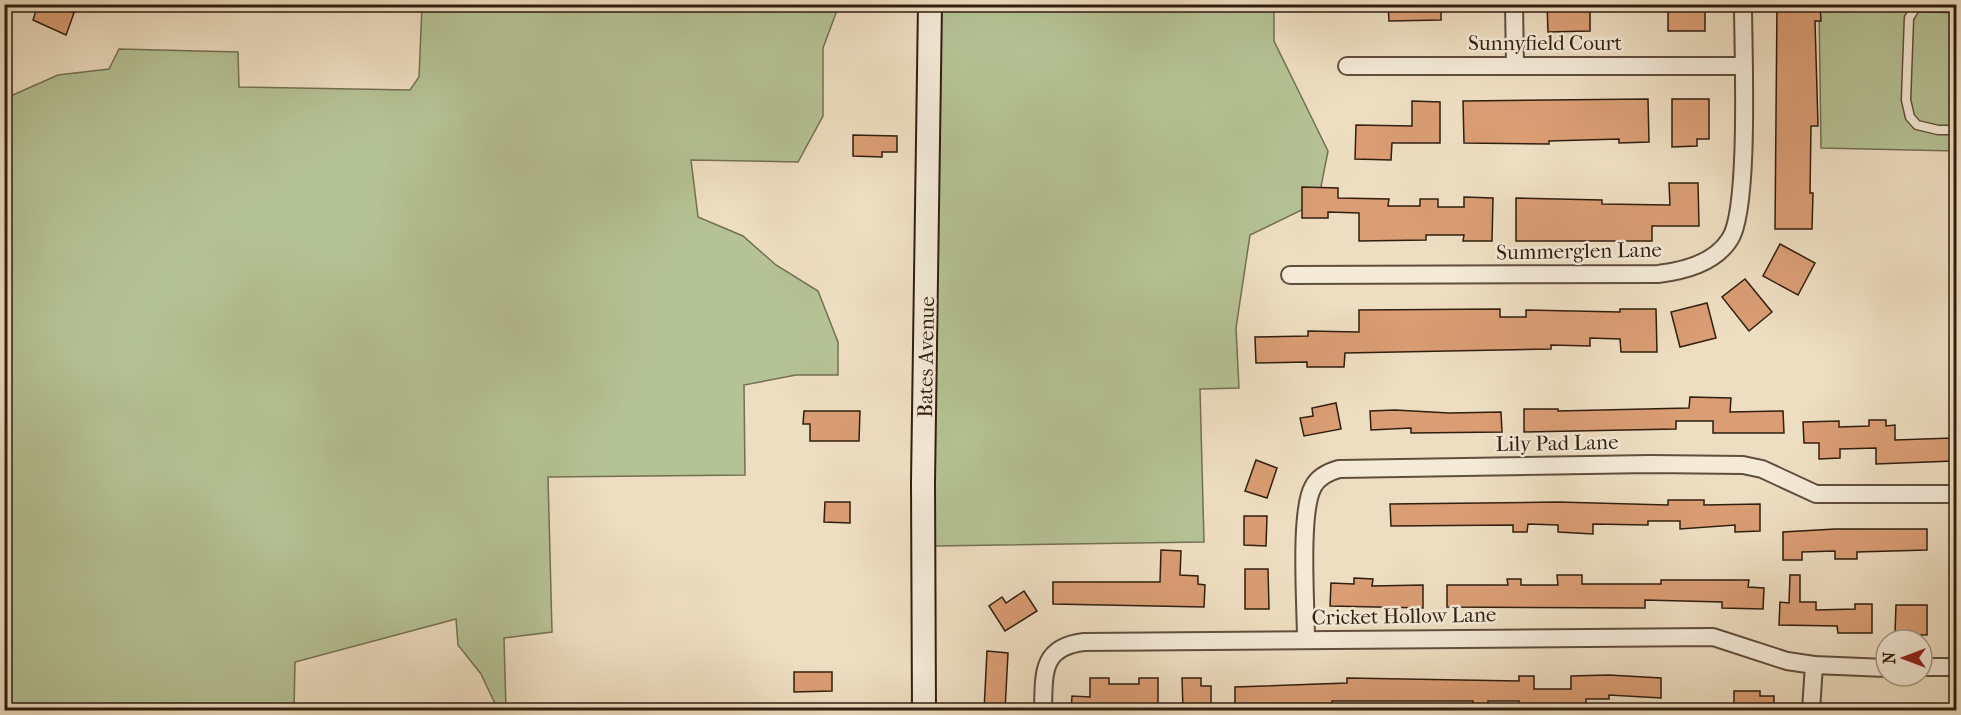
<svg xmlns="http://www.w3.org/2000/svg" width="1961" height="715" viewBox="0 0 1961 715" font-family="'IM FELL French Canon',serif">
<rect width="100%" height="100%" fill="#eedec1"/>
<filter id="stains"><feTurbulence type="fractalNoise" baseFrequency=".00333" numOctaves="4"/><feColorMatrix values="0 0 0 0 .2 0 0 0 0 .09 0 0 0 0 .02 0 0 0 .5 -.17"/></filter>
<radialGradient id="worn" r=".72"><stop offset=".6" stop-color="#630" stop-opacity="0"/><stop offset="1" stop-color="#630" stop-opacity=".3"/></radialGradient>
<g fill="#b5c295" stroke="#737052" stroke-width="1.5">
<polygon points="422,5 839,5 823,48 823,116 798,162 691,160 698,217 743,236 776,265 818,291 838,342 838,375 796,375 744,385 745,475 548,477 552,632 504,638 506,710 498,710 481,674 458,645 456,619 295,662 294,710 5,710 6,98 58,75 109,69 119,49 238,52 239,87 410,90 419,77"/>
<polygon points="939,5 1274,5 1274,41 1328,151 1318,202 1250,235 1236,328 1239,388 1200,389 1204,542 935,546 932,485"/>
<polygon points="1819,5 1956,5 1956,151 1821,148"/>
</g>
<g fill="#da9d74" stroke="#311e0f" stroke-width="1.5">
<polygon points="38,4 52,4 74,13 66,35 33,20"/>
<polygon points="1388,4 1441,4 1441,20 1389,21"/>
<polygon points="1547,4 1590,4 1590,31 1548,32"/>
<rect x="1668" y="4" width="37" height="27"/>
<polygon points="1777,4 1820,4 1821,21 1815,21 1818,126 1811,126 1810,193 1813,193 1812,229 1775,229"/>
<polygon points="1648,99 1649,142 1619,143 1619,139 1549,141 1549,144 1464,143 1463,101"/>
<polygon points="1672,99 1709,99 1709,139 1697,139 1697,146 1672,147"/>
<polygon points="1412,101 1440,102 1440,143 1392,143 1391,160 1355,159 1356,125 1412,126"/>
<polygon points="853,135 897,136 897,152 882,152 882,157 853,156"/>
<polygon points="1669,183 1698,183 1699,226 1652,226 1652,241 1516,241 1516,198 1602,200 1602,204 1670,205"/>
<polygon points="1302,187 1338,188 1338,198 1389,199 1388,206 1420,206 1420,199 1438,199 1438,207 1464,207 1464,197 1493,198 1492,241 1463,241 1464,235 1426,235 1426,240 1359,241 1359,213 1328,212 1328,218 1302,218"/>
<polygon points="1780,244 1815,263 1798,295 1763,276"/>
<polygon points="1745,279 1772,312 1749,331 1722,297"/>
<polygon points="1707,303 1716,338 1680,347 1671,312"/>
<polygon points="1500,309 1500,317 1526,317 1526,310 1620,312 1620,309 1656,309 1657,352 1621,352 1620,339 1590,338 1590,346 1551,345 1551,349 1345,353 1344,367 1307,367 1307,362 1256,363 1255,337 1308,336 1308,331 1359,332 1359,310"/>
<polygon points="1690,397 1731,398 1730,412 1783,411 1784,433 1713,433 1713,421 1676,421 1676,429 1524,432 1524,409 1558,409 1558,411 1689,408"/>
<polygon points="1336,403 1341,429 1304,436 1300,418 1313,416 1312,408"/>
<polygon points="1395,410 1449,413 1501,412 1502,432 1411,433 1411,428 1371,430 1370,411"/>
<polygon points="804,411 860,411 859,441 810,441 810,424 803,424"/>
<polygon points="1869,420 1886,420 1886,426 1895,425 1895,440 1952,438 1953,461 1876,464 1876,448 1840,449 1840,458 1819,459 1819,443 1804,443 1803,422 1839,421 1839,427 1869,426"/>
<polygon points="1256,460 1277,468 1267,498 1245,491"/>
<polygon points="1668,500 1704,500 1704,505 1760,504 1760,531 1735,532 1735,525 1680,529 1680,521 1648,521 1648,525 1593,524 1593,534 1558,532 1558,525 1528,524 1527,532 1513,532 1513,525 1391,526 1390,504 1558,502 1668,505"/>
<polygon points="825,502 850,502 850,523 824,522"/>
<polygon points="1244,516 1267,516 1266,546 1244,545"/>
<polygon points="1835,529 1927,529 1927,550 1857,552 1857,559 1835,559 1835,551 1802,552 1802,560 1783,560 1783,532"/>
<polygon points="1161,550 1181,551 1180,575 1198,576 1198,584 1205,585 1204,607 1053,604 1053,582 1160,582"/>
<polygon points="1245,569 1268,569 1269,609 1245,609"/>
<polygon points="1557,575 1582,575 1582,584 1661,584 1661,580 1749,580 1748,587 1764,588 1763,609 1722,608 1722,602 1645,600 1645,608 1447,607 1447,585 1508,585 1507,579 1521,579 1521,585 1558,585"/>
<polygon points="1790,575 1800,575 1800,602 1816,602 1816,610 1855,609 1855,604 1872,604 1872,633 1838,633 1837,626 1779,625 1780,602 1789,603"/>
<polygon points="1354,578 1373,579 1372,586 1423,585 1423,608 1330,606 1331,583 1354,584"/>
<polygon points="1024,591 1037,611 1005,631 989,606 1002,597 1006,603"/>
<polygon points="1896,605 1927,605 1927,635 1895,634"/>
<polygon points="987,651 1008,653 1005,711 984,711"/>
<polygon points="794,672 832,672 832,691 794,692"/>
<polygon points="1609,675 1661,678 1661,698 1609,695 1609,699 1586,699 1586,707 1552,707 1552,710 1519,710 1519,701 1488,701 1488,708 1472,707 1473,701 1332,701 1332,707 1235,709 1235,687 1347,683 1347,678 1519,681 1519,676 1534,676 1534,689 1571,689 1571,676"/>
<polygon points="1090,678 1109,678 1109,684 1139,684 1139,678 1158,678 1158,710 1071,711 1072,696 1090,697"/>
<polygon points="1182,678 1201,678 1201,686 1211,686 1211,709 1183,709"/>
<polygon points="1734,691 1760,691 1760,696 1774,696 1774,711 1734,711"/>
</g>
<g fill="none" stroke-linecap="round" stroke-linejoin="round">
<g stroke="#604e3c" stroke-width="11">
<polyline id="lane" points="1956,8 1916,7 1909,18 1906,100 1910,117 1917,125 1938,130 1956,130"/>
</g>
<g stroke="#604e3c" stroke-width="20">
<g id="street">
<polyline points="1514,4 1515,66"/>
<polyline points="1347,66 1743,66"/>
<path d="M1290,275L1658,274C1684,271 1715,263 1730,239C1750,209 1743,49 1743,4"/>
<path d="M1306,640C1306,607 1299,512 1313,487C1318,477 1328,472 1339,469L1650,464L1743,465L1762,469L1816,494H1956"/>
<polyline points="1922,667 1956,667"/>
<path d="M1043,710C1044,673 1041,647 1084,642L1713,637L1787,661L1814,665L1886,668"/>
<polyline points="1811,710 1814,665"/>
</g>
</g>
<g stroke="#311e0f" stroke-width="26">
<polyline id="secondary" points="924,710 923,482 930,4"/>
</g>
<use href="#lane" stroke="#f4ead7" stroke-width="8"/>
<use href="#street" stroke="#f4ead7" stroke-width="16"/>
<use href="#secondary" stroke="#f4ead7" stroke-width="22"/>
</g>
<g text-anchor="middle" dominant-baseline="central" stroke-width="5" stroke-linejoin="round" paint-order="stroke">
<g font-size="21" fill="#311e0f" stroke="#f4ead7">
<text x="1545" y="43">Sunnyfield Court</text>
<text transform="translate(1579 251) rotate(-1)">Summerglen Lane</text>
<text transform="translate(926 357) rotate(-89)">Bates Avenue</text>
<text transform="translate(1557 443) rotate(-1)">Lily Pad Lane</text>
<text transform="translate(1404 616) rotate(-1)">Cricket Hollow Lane</text>
</g>
</g>
<rect width="1961" height="715" fill="none" stroke="#eedec1" stroke-width="24"/>
<rect x="6" y="6" width="1949" height="703" fill="none" stroke="#311e0f" stroke-width="3"/>
<rect x="12" y="12" width="1937" height="691" fill="none" stroke="#311e0f" stroke-width="1.5"/>
<g transform="translate(1904 658) rotate(270)"><circle r="28" fill="#f4ead7" stroke="#a69887" stroke-width="1.5"/>
<path d="M0-4.5L10 22L0 15L-10 22Z" fill="#8f2418"/>
<text y="-9" font-size="16" font-weight="bold" text-anchor="middle" fill="#311e0f">N</text>
</g>
<rect width="100%" height="100%" filter="url(#stains)"/>
<rect width="100%" height="100%" fill="url(#worn)"/>
</svg>
